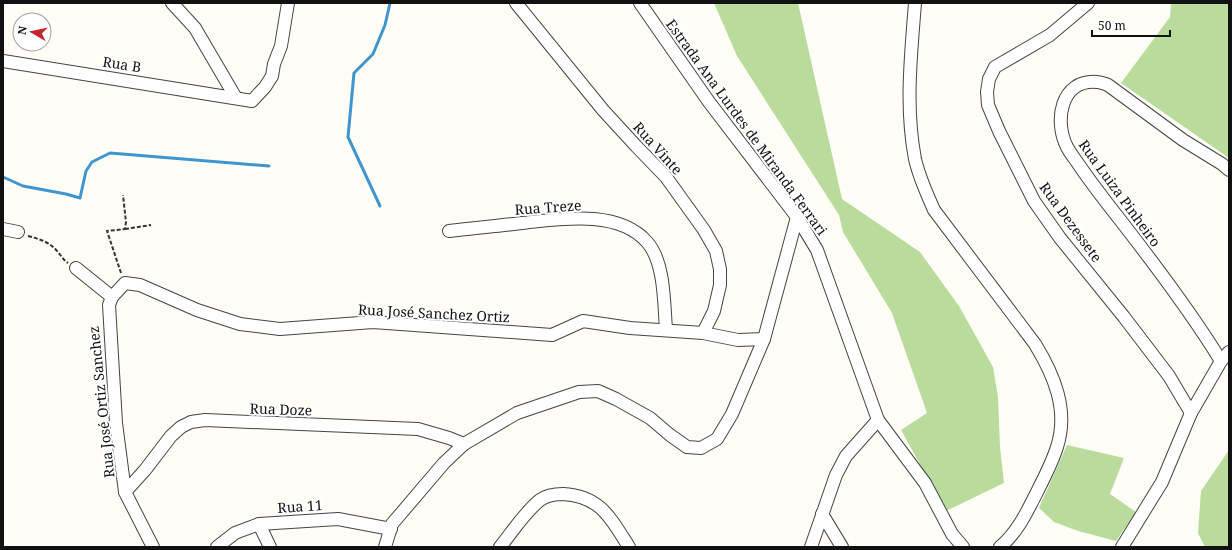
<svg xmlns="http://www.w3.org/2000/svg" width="1232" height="550" viewBox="0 0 1232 550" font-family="'Noto Serif',serif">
<rect width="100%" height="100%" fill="#fffdf5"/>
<g fill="#b9dc9c">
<polygon points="714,3 798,3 842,199 920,252 959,306 993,367 998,397 1000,447 1004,483 946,511 901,430 927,413 892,313 843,232 839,215 737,56"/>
<polygon points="1171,3 1229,3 1229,158 1121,83 1170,17"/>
<polygon points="1067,445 1124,458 1110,494 1136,512 1116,541 1078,531 1054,522 1039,508"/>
<polygon points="1229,450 1229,547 1205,547 1198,533 1201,491"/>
</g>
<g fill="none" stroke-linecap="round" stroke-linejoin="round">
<g stroke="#3f96cf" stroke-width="3">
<polyline points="3,177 23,186 66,194 80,198 86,171 92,162 110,153 269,166"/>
<polyline points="380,206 348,137 354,73 373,54 385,25 390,3"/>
</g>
<g stroke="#444" stroke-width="14">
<g id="minor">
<polyline points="172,3 195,28 236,98"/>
<polyline points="516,3 603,110 636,146 666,177 704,230 716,251 720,269 720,285 714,311 703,333"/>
<polyline points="640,3 709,102 797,217 817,250 878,420 925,483 952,534 963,547"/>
<path d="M915,3C911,55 905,107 915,159C919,177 927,194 934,210L1035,344C1054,375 1069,410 1057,447C1052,463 1044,478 1037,492C1027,512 1017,533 1000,547"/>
<polyline points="1088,3 1050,35 995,67 989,79 987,92 988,105 999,131 1034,201 1060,238 1124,317 1169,376 1191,413"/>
<polyline points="3,61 252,101 265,87 272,76 274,64 281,46 288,3"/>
<polyline points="3,229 18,232"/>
<path d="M449,231C473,228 498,226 522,223C560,219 618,209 647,242C665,262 664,304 666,330"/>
<polyline points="76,268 112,297"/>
<path d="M1221,361C1191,312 1156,266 1121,221C1106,202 1092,184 1079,165C1075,159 1070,153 1067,147C1054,122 1060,79 1097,82C1101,82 1105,84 1108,85L1183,140L1222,164L1229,170"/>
<polyline points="125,492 145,470 171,436 181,427 191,422 205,420 418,429 449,438 464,444"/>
<polyline points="822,514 842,547"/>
<polyline points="259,524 270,547"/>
<polyline points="153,547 125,492 116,423 109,305 112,297 125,283 140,285 197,310 240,324 280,329 373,322 552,335 583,321 630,328 703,333 738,340 764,339"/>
<polyline points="217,547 235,533 259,524 338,519 391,529"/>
<polyline points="385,547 392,524 444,463 464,444 517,413 579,392 598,391 616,399 650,418 670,435 687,447 701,448 717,439 732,414 764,339 797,217"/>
<path d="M500,547C513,531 524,513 540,500C547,495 556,494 563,494C601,496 611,519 629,547"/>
<polyline points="811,547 836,475 846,456 878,420"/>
<polyline points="1122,547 1162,482 1191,413 1221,361 1229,352"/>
</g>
</g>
<g stroke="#333" stroke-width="2" stroke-dasharray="4 2" stroke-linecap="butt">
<polyline points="125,229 151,225"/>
<path d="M28,236C39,239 50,242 57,251C61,255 63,260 68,263"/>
<polyline points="121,273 107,231 125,229 126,222 123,195"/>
</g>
<use href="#minor" stroke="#fff" stroke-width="12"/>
</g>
<g text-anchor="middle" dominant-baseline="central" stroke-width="4" stroke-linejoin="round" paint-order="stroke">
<g font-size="14" fill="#111" stroke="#fff">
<text transform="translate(122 64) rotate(9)">Rua B</text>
<text transform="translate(747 127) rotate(54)">Estrada Ana Lurdes de Miranda Ferrari</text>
<text transform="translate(658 148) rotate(48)">Rua Vinte</text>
<text transform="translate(1120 193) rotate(54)">Rua Luiza Pinheiro</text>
<text transform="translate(548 207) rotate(-4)">Rua Treze</text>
<text transform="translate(1071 222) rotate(54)">Rua Dezessete</text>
<text transform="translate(434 313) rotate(3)">Rua José Sanchez Ortiz</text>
<text transform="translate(101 402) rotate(-96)">Rua José Ortiz Sanchez</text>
<text transform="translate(281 409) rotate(2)">Rua Doze</text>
<text transform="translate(300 506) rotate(-4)">Rua 11</text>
</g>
</g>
<rect width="1232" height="550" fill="none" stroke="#111111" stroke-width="8"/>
<g transform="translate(32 32) rotate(279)"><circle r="19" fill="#ffffff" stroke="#a0a0a0"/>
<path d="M0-3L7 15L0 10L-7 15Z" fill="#c4262e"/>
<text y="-6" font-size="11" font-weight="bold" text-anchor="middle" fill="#111111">N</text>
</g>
<path d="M1092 30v6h78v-6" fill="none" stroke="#111111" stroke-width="2"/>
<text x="1098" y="30" font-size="12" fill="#111111" stroke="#ffffff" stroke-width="3" paint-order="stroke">50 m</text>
</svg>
